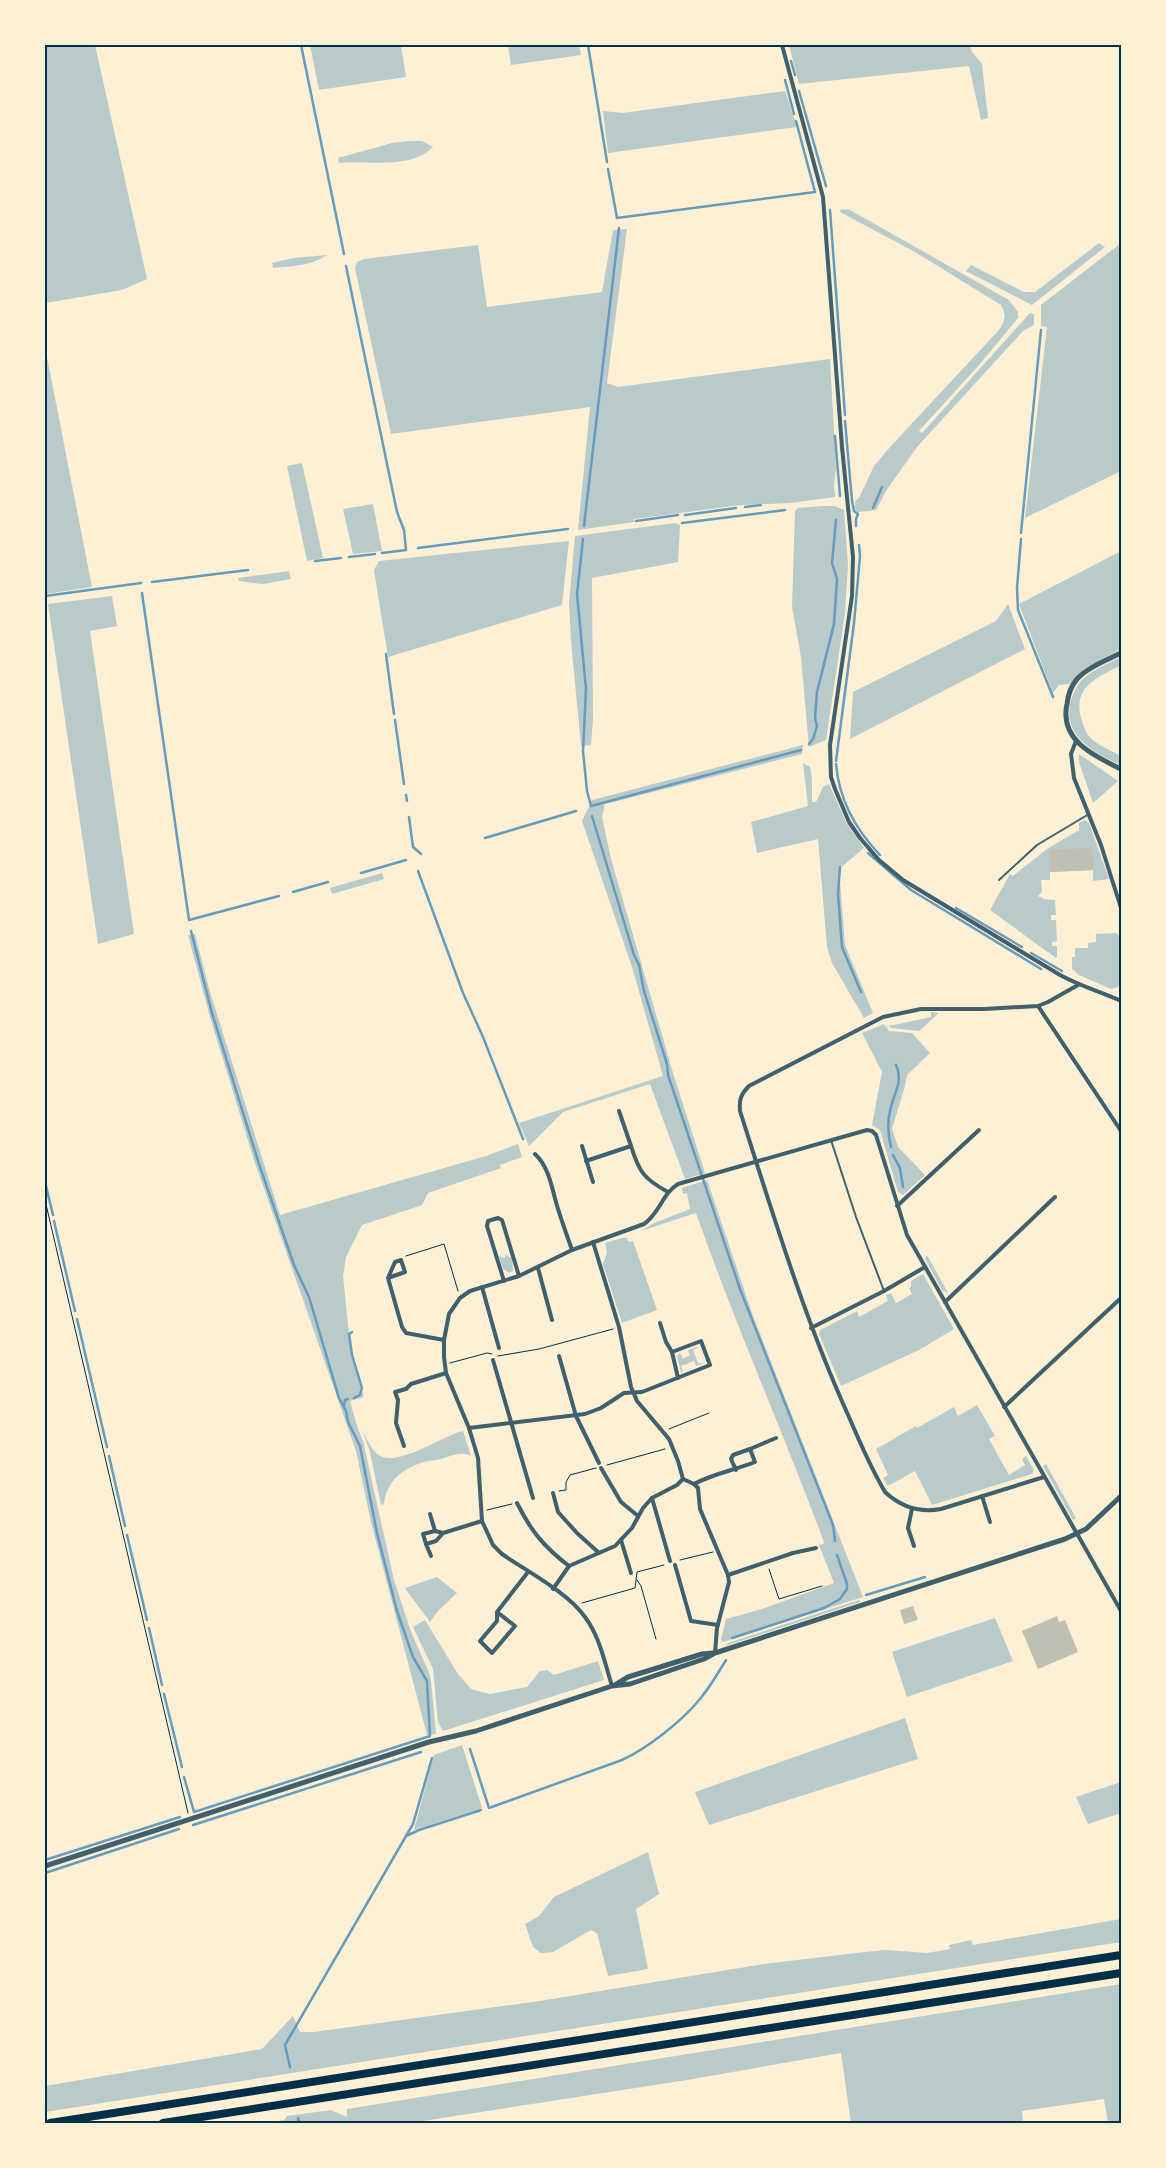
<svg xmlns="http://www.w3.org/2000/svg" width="1166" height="2168" viewBox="0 0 1166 2168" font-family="'Nunito Sans',sans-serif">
<rect width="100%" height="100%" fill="#fdf0d5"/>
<g fill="#b9caca">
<polygon points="45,45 95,45 147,279 122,290 45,303"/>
<polygon points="310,45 401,45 406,77 319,90"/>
<polygon points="508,45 579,45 581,55 511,65"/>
<polygon points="789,45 969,45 972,52 982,64 988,118 981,120 969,66 799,84"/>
<polygon points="785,91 797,127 608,153 603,111 623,113"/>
<path d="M409,141H422L433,147C410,170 368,160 339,163L338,158L392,143Z"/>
<path d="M841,209L850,210L1009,300L1018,312V318L980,364L919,431L922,433L1030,313L1034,314V325L1023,331L917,447L886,491L876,510L858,512L855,509V501L859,498L874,466L890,447L998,331C1005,321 1007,316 1001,305L915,252L840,212Z"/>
<polygon points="627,229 607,383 618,387 830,359 836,468 834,484 835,497 790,503 741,505 634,519 634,522 578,530 590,407 391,434 355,268 357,262 364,259 478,245 487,307 602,292 613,230"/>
<polygon points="1099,243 1105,247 1032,305 966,271 971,265 1024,292 1035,292"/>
<polygon points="1121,243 1121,471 1025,518 1047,327 1041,326 1041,305"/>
<path d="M327,255C310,266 292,266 273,268L272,263L293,258Z"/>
<polygon points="45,347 92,587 45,594"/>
<polygon points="302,463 323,558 307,561 287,466"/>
<polygon points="373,504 382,551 353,554 343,509"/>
<polygon points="822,506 835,506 844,510 848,565 845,613 826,740 809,747 801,657 792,607 795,511 798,508"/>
<polygon points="675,523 680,525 678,562 592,578 593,719 591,745 581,746 571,641 569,603 575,536"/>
<polygon points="569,541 562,605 388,657 374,570 379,561"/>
<polygon points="1121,551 1121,649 1084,669 1069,684 1059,685 1053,693 1019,604"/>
<polygon points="289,571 291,579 263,584 239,581 238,578"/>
<polygon points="112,596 117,626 90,631 134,934 98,944 48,604"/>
<polygon points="1008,604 1025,649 850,739 853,692 996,621"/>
<path d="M1121,657V665C1096,678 1071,688 1082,721C1084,728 1087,736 1094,741C1102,747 1112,751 1121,756V765C1097,754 1064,738 1070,705C1072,695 1076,685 1084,678C1094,669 1109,663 1121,657Z"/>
<polygon points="803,745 802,754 605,804 602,817 611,859 673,1073 705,1173 685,1179 650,1084 563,1112 529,1146 519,1123 663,1076 632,967 582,821 592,800"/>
<polygon points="1079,754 1118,781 1093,803 1079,762"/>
<polygon points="803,763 810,767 812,779 812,802 816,802 823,787 829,784 847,824 864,848 839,869 845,945 873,1013 864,1018 832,963 827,947 818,839 757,853 751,822 808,806"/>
<polygon points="1085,820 1089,823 1109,879 1093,881 1093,870 1050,872 1050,880 1041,880 1042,892 1038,896 1044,899 1055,900 1056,915 1051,915 1051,920 1056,920 1057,941 1052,942 1052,946 1057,946 1057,957 1056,958 990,910 1010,874 1013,876 1047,849 1079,830 1079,823"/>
<polygon points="382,873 384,879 332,894 330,888"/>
<polygon points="1116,933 1121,937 1120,983 1118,987 1111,989 1079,975 1072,969 1072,957 1075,957 1075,948 1088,948 1088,943 1096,942 1096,934"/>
<polygon points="195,934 210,992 280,1215 486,1156 518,1144 522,1157 500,1165 501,1168 428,1193 422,1205 362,1225 346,1257 343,1276 351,1355 364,1397 350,1401 357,1426 363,1441 394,1580 411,1632 428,1670 431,1680 436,1734 427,1735 371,1522 356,1451 254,1160 210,1017 188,935"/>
<polygon points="931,1012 939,1013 919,1031 891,1028 889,1026 931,1017"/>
<polygon points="884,1024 889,1031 912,1033 930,1053 907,1075 905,1086 892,1129 898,1147 925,1175 903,1195 898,1192 880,1130 872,1125 882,1072 862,1033"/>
<path d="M707,1180L753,1316L863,1597L723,1642L721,1639L726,1619L762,1609L834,1583L819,1545L823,1544L824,1542C783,1432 735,1324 696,1213L641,1231L654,1223L690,1209L687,1193L683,1194L682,1188Z"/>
<polygon points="626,1237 629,1242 633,1241 657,1310 622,1323 603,1264 607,1252 605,1243"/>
<polygon points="506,1255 512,1258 513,1271 509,1273 503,1269 499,1256 505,1258"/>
<polygon points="927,1255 948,1293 942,1290 925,1259"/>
<polygon points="923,1274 954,1329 919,1350 841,1386 819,1334 820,1330 857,1311 859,1317 888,1301 886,1295 891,1293 896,1303 912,1294 909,1288 911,1287 911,1281"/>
<polygon points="696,1347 699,1347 693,1350 698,1363 704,1363 696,1366 694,1361 681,1366 683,1372 681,1372 677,1356 680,1353 683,1359 690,1355 688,1350"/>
<polygon points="977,1405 995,1436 989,1439 1009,1475 1025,1465 1022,1459 1026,1456 1034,1470 1032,1474 932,1505 915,1471 888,1486 883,1478 888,1475 876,1449 916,1426 917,1428 954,1407 958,1416"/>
<path d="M362,1430C366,1437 370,1447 376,1453C394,1471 443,1435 463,1431L471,1456C459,1450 449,1458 436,1460C412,1462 386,1477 384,1504L381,1505L370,1452Z"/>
<polygon points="1046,1464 1076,1518 1073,1520 1043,1466"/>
<polygon points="437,1577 457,1593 438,1611 430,1622 405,1588"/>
<polygon points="859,1600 860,1602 728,1645 725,1644"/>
<polygon points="995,1618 1013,1661 907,1697 892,1652"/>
<polygon points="425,1620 458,1674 471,1689 490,1694 527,1687 540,1671 547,1670 554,1675 598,1661 604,1680 443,1731 438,1722 433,1669 413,1627"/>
<polygon points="905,1718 918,1759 709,1825 695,1792"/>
<polygon points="462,1745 482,1808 414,1830 434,1755"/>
<polygon points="1121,1782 1121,1813 1088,1824 1076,1797"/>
<polygon points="648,1852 659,1894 636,1909 648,1969 608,1976 597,1933 591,1930 553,1952 541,1953 533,1947 525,1924 539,1916 554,1897"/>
<polygon points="1121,1919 1121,1942 45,2112 45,2086 262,2049 293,2016 300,2032 314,2032 540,2001 764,1964 865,1952 885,1950 927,1953 950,1949 949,1945 971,1940 973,1945"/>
<polygon points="1121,1984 1121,2123 1108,2123 1104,2099 1022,2111 1023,2123 851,2123 841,2053 687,2080 410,2123 265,2123 284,2120 287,2116 331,2110 347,2117 347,2109"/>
</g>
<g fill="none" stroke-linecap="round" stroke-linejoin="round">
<g stroke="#669bbc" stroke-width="2.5">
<polyline points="301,45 344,254"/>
<polyline points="588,45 607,162"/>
<polyline points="791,61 795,75"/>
<polyline points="785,80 794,114"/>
<polyline points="799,91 826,186"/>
<polyline points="608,169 617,218 815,192 796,121"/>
<polyline points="830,210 845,415"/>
<polyline points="346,266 397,512 404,530 406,550 382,553"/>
<polyline points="845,421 852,501 854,511 858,514 856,519 856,526"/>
<polyline points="835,436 840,496"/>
<polyline points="745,507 761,505"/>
<polyline points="873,508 882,487"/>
<polyline points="685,515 736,508"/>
<polyline points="636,521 678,515"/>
<polyline points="682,523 785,510"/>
<polyline points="584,526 619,228"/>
<polyline points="1021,533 1041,330"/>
<polyline points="583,539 577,594 586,689 583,751 587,791 591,806 801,750"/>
<polyline points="1021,539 1017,588 1018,610 1053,697"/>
<polyline points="418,548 568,529"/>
<polyline points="349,557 375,554"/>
<polyline points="315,561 341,558"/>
<polyline points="152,582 248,570"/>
<polyline points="142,593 189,920 279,896"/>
<polyline points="45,596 141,583"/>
<polyline points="386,654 394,714"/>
<polyline points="395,720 404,784"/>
<polyline points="809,744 813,739 817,726 815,718 817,692 834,624 837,579 832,563 836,520"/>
<polyline points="836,761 854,623 860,556 859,545"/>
<path d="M836,764C839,800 855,829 880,855"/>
<polyline points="406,795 407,801"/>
<polyline points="592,816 634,955 639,965 644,991 667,1064 668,1075 740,1289 833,1525 835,1541"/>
<polyline points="409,817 413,847 421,854"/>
<polyline points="485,838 576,811"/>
<polyline points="868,853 911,890 1041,969"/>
<polyline points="840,867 838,894 842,947 861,992"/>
<polyline points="418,871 463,993 483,1037 523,1139"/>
<polyline points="361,873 406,860"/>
<polyline points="293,892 328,882"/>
<polyline points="956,908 1022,947"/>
<polyline points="1031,953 1062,971"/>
<path d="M891,1147C888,1135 887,1123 890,1111C893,1094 904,1083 896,1065"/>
<polyline points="893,1155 900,1168 903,1187"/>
<polyline points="45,1182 53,1215"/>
<polyline points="54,1221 75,1311"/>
<polyline points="77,1319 107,1447"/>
<polyline points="352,1332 349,1334 352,1355 362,1388 360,1395 354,1398"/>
<polyline points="344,1405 345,1400 348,1399"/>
<polyline points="109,1456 125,1526"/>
<polyline points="127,1535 147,1620"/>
<polyline points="866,1595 925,1577"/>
<polyline points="149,1628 162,1685"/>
<polyline points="732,1638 824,1608 840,1599 847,1589 847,1584 837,1555"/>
<polyline points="164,1694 182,1767"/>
<path d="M470,1749L489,1808L622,1760C648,1748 682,1721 700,1699C710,1687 718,1673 726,1660"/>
<polyline points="184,1777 194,1812 430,1736 427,1681 413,1657 397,1611 377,1533 360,1446 348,1422 346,1411 339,1398 309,1297 294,1265 259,1164 212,1013 191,931"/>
<polyline points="193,1825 421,1752"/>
<polyline points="406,1836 419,1830 481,1810"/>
<polyline points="45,1860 180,1817"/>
<polyline points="45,1873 179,1829"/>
<polyline points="290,2067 285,2045 413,1824 432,1758"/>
<polyline points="298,2118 299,2123"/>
</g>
</g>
<g fill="#bec0b2">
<polygon points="1092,848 1093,870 1050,872 1049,850"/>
<polygon points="913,1606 918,1620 904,1624 900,1610"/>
<polygon points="1057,1616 1059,1622 1065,1620 1078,1652 1038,1669 1022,1631"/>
</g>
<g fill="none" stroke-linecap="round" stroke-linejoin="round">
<g stroke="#003049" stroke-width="1">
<polyline points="45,1200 188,1813"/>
<polyline points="406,1256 444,1244 458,1291"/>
<polyline points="498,1356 539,1349 613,1329"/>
<polyline points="450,1363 487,1353 492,1354"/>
<polyline points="669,1429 709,1413"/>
<polyline points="607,1465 665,1449"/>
<polyline points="559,1491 566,1490 566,1482 570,1475 596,1468"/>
<polyline points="487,1510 512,1504"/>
<polyline points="680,1560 713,1552"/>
<polyline points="769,1569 779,1599 822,1586"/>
<polyline points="637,1580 641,1586 656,1639"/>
<polyline points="582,1603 635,1588 637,1572 664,1565"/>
</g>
<g stroke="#3f606c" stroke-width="2">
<polyline points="999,880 1037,845 1089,814"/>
<polyline points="831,1140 856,1217 884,1291"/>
</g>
<g stroke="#3f606c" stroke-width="4">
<path d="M782,45L823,197L842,447L853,557L852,596L830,745L831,777L835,789L849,822L860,838L879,860L903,880L1060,975C1080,986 1101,992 1121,1001"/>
<polyline points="1076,741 1071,754 1074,778 1101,845 1121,908"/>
<polyline points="1038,1006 1121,1131"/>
<polyline points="582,1146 593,1182"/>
<path d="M631,1146C639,1172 644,1179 668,1192"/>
<path d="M535,1154C551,1169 552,1192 559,1212C563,1225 568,1238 572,1250"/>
<polyline points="586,1161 631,1146 619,1111"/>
<polyline points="897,1206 979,1130"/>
<polyline points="593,1242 619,1327 631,1387 637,1401 669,1439 678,1461 683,1479 694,1484 698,1488 700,1509 728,1575 729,1582 717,1628 715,1653"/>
<polyline points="538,1268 552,1320"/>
<polyline points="388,1278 405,1272 401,1260 395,1262 388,1278 402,1327 406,1333 444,1340"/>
<polyline points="504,1281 487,1226 488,1221 498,1218 502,1220 519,1276"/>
<polyline points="482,1287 499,1348"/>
<polyline points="945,1302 1055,1197"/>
<polyline points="660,1323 666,1342 672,1352"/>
<polyline points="811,1328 884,1291 925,1267"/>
<polyline points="559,1356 576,1416 599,1463"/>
<polyline points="493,1360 533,1498"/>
<polyline points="1004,1407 1121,1298"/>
<polyline points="469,1428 585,1414 601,1408 624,1393 642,1392 710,1365 701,1341 672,1352 678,1378"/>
<polyline points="404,1446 396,1423 398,1400 395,1392 406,1389 411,1384 446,1373"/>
<polyline points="750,1449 776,1438"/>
<polyline points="601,1468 621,1502 638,1516"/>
<path d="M1044,1477L941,1509C919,1513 901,1507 885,1492C871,1468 860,1443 849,1417C804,1318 773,1214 740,1111C739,1099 741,1094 749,1086L883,1017L921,1009H984L1038,1006L1048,1002L1078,985"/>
<path d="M694,1484C712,1474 735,1470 755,1462L750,1449L733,1455L731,1459L736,1470"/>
<polyline points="553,1493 558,1512 577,1533 599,1553"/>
<polyline points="982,1496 990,1522"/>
<polyline points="652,1498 670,1561"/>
<path d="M517,1503C531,1531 544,1547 569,1566"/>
<polyline points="912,1509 908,1528 914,1546"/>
<polyline points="430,1514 435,1531"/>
<polyline points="443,1533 436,1541 426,1544 423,1534 435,1531 443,1533 482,1521"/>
<polyline points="621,1540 631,1573"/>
<polyline points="426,1544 431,1556"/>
<polyline points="675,1565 691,1621 718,1625"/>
<polyline points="728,1575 793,1553 816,1548"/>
<polyline points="553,1589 569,1566 615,1546 632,1528 643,1508 652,1498 677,1485 683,1479"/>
<polyline points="497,1612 515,1626 492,1653 480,1641 497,1621 497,1612 528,1572"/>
<path d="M612,1686C605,1664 600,1637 585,1617C567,1592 528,1572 502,1554L493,1545L482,1521L478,1458L469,1428L446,1373L444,1357V1340L449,1314L460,1298L470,1291L519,1276L572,1250L644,1224C660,1213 662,1194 678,1184L867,1130L872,1131L876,1135L907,1235L1121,1611"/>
</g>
<g stroke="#3f606c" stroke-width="5">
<path d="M1121,653C1107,660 1088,667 1077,679C1071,686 1068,695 1067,704C1059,740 1094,756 1121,769"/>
<polyline points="615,1685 628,1677 702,1654 713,1653"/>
<polyline points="45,1866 429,1742 476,1731 612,1686 630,1684 704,1659 715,1653 1065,1539 1086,1529 1121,1496"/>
</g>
<g stroke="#003049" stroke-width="8">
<polyline points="50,2123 1121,1955"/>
<polyline points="163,2123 1121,1973"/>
</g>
</g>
<rect width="1166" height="2168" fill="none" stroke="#fdf0d5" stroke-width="92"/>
<rect x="46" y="46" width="1074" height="2076" fill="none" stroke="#003049" stroke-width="2"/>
</svg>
